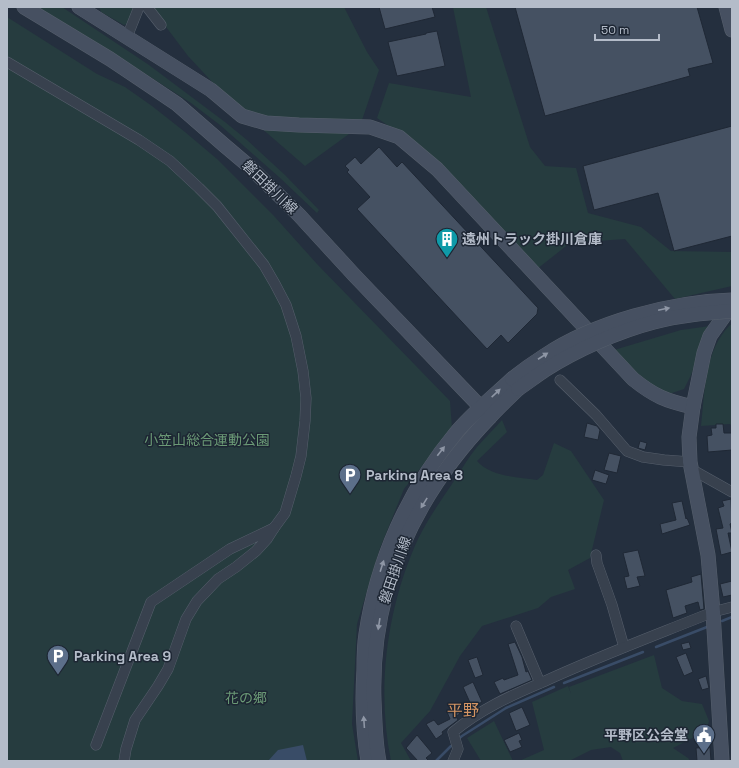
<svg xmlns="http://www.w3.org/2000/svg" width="739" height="768" viewBox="0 0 739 768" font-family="'Space Grotesk','Noto Sans JP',sans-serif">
<rect width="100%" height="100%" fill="#242f3e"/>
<g fill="#263c3f">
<polygon points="37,7 62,7 149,65 225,122 247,140 285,175 319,210 317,213 279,177 220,125 191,103 94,41"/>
<polygon points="99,7 133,7 129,23 124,25 101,12"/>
<polygon points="151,7 344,7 367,52 379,70 360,126 305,166 229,100 188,56"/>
<polygon points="453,7 486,7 530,147 545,166 576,168 588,213 641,227 671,251 732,252 732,286 675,299 625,239 570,243 537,269 422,149 377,118 389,83 471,97"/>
<polygon points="7,17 97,74 125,87 152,106 185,132 217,159 274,216 317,264 450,401 452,428 404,489 380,548 357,624 352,724 358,761 7,761"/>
<path d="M730,325H732V426L730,424L701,426C705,392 704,351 730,325Z"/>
<polygon points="710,326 691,375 684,389 669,394 644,381 614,350 681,330"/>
<path d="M502,420L507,432L477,461C491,477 518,477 537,480L543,475L554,443L571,451L604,500L590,558L568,570L575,589L551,597L538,608L482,626L460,656L430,711L401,743L411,761H391C376,688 387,607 418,539C427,521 439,503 450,487C459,474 467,459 477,447C485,438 494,429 502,420Z"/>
<polygon points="654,655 662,688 682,701 702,704 709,721 706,731 673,748 688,758 690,761 623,761 620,753 611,747 591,750 569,761 519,761 544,750 532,702 568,686 571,694 569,687"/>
<polygon points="494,721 513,761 481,761 467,738"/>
</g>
<polygon fill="#394c67" points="303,745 307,761 268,761 278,750"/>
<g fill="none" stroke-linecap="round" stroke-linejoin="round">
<g stroke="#394c67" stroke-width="2.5">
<polyline points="722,621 732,617"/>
<polyline points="656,647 707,627"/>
<polyline points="564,683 643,652"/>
<polyline points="457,740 462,736 506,708 554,687"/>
<polyline points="436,761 451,746"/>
</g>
</g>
<g fill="#455162" stroke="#1f2835">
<polygon points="379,7 432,7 435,17 385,29"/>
<polygon points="515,7 697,7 713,63 688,69 690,76 545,116"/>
<polygon points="437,31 445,66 397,76 388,42 426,34 426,33"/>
<polygon points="732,126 732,236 674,251 658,193 594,210 583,166"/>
<polygon points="379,147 397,167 402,162 538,308 537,314 508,343 501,335 487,349 357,209 370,197 347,172 349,170 345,166 355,157 361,164"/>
<polygon points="587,423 597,426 600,430 598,440 584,437"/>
<polygon points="716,424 723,424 724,433 732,433 732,450 708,452 707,436 712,435 711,428 716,428"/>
<polygon points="640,441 647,443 645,450 638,448"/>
<polygon points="609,453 621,456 617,473 604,470"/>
<polygon points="595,470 609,475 606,484 592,480"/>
<polygon points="731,499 732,523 730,524 732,533 728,533 732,552 721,555 716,529 723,528 718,508 724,506 722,501"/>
<polygon points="682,501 686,519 687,518 690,525 662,534 660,524 676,520 672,503"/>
<polygon points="638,550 645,576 637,577 640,586 627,589 624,577 629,576 623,553"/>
<polygon points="701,574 704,609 700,610 698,602 685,606 687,613 673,618 666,590 692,582 691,577"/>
<polygon points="732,581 732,595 723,597 720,584"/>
<polygon points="515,642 522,657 526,672 528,671 532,680 500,694 494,682 503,678 504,680 518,675 508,644"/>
<polygon points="689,642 691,648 683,650 681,644"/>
<polygon points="686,653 693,672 684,676 676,657"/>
<polygon points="477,657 483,675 475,678 468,660"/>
<polygon points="706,676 709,688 702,690 698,679"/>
<polygon points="473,682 482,702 472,707 463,687"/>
<polygon points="522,707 530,725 516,731 509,713"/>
<polygon points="455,708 460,714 456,716 458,720 442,732 443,734 436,739 426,724 434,720 438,725 450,719 447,712"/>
<polygon points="519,733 522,740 519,741 522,747 510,752 504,740"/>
<polygon points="417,735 432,753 426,758 429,761 418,761 406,748"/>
<polygon points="710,747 711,761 697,761 696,748"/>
</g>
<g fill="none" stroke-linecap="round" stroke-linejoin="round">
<g stroke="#565f6c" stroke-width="11">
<g id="street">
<polyline points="147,7 161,25"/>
<polyline points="127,37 139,7"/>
<polyline points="7,62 139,140 170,161 199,188 217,206 264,265 275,284 286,305 296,336 303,371 306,398 305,421 301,456 296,476 285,513 274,528"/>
<polyline points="560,380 596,415 627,451 643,457 664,460 690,462"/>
<polyline points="691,469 732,492"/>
<polyline points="596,555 597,563 612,605 624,647"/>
<polyline points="516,626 540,683"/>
<polyline points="96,745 151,602 230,549 274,528 267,539 256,551 236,567 218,579 197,601 186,619 168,669 158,686 135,720 126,749 124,761"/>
<path d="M453,761L458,749L453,732C481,709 510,696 543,682C599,656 656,635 713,612L732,607"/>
</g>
</g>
<g stroke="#565f6c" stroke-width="15">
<g id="secondary">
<polyline points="24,7 110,59 177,104 224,145 250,167 299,215 355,276 490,417"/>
<path d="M79,7L211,90L242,116L266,123L299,125L370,127L399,137L437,169L633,379C654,396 666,401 693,407"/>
<polyline points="726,7 732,30"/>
<path d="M368,761C363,731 362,701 364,670C364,658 364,646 366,634C377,560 408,491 455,434C471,414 493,397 512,379"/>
<path d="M379,761C375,742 375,720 374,701C370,590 414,496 490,417C499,407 509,398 518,389"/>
<polyline points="722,761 713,612 708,555 690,462 689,437 693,407 704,353 710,336 732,305"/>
</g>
</g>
<use href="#street" stroke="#38414e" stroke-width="10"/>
<use href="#secondary" stroke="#465061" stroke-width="14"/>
<g stroke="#565f6c" stroke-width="15" stroke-linecap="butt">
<g id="secondary-bridge">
<path d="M512,379C522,371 533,363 544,356C595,322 671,302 732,300"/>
<path d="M518,389C527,383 536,376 545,370C576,350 619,331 654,322C679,315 706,313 732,311"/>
</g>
</g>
<use href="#secondary-bridge" stroke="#465061" stroke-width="14"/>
</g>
<defs><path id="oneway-solid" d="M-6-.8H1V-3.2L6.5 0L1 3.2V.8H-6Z"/></defs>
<g fill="#8e96a5">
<use href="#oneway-solid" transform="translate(664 309) rotate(-12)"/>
<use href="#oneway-solid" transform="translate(543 356) rotate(-33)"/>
<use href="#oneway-solid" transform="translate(496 393) rotate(-43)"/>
<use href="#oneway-solid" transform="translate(441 451) rotate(-52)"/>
<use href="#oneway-solid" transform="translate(424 503) rotate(122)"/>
<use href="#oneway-solid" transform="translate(382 566) rotate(-72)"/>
<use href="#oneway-solid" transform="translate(379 624) rotate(99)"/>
<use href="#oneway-solid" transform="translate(364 722) rotate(-94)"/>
</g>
<defs>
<g id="building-pin" transform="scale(1.15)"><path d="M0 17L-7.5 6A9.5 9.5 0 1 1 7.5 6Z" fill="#0f9aa8" stroke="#1d2633"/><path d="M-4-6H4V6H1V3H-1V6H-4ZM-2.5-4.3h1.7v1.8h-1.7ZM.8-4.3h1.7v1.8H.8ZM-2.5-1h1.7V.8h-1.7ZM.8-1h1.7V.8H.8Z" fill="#fff"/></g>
<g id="parking-pin" transform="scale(1.15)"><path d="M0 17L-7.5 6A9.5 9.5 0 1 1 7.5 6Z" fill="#5c6f8a" stroke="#1d2633"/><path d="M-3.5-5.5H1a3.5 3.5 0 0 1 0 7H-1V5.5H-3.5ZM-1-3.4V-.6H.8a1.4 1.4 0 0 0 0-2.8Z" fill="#fff"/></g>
<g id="civic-pin" transform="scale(1.15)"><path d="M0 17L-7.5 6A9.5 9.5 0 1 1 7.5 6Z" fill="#5c6f8a" stroke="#1d2633"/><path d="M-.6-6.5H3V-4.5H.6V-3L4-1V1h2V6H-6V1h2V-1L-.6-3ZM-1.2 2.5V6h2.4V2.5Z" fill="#fff"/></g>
</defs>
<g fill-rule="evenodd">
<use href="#building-pin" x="447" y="239"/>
<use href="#parking-pin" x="350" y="475"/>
<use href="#parking-pin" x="58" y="656"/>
<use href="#civic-pin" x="704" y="735"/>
</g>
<g text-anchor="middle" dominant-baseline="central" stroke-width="3" stroke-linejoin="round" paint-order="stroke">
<g font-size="14" fill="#b4bcc9" stroke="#1d2633">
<text transform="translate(270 187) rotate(44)">磐田掛川線</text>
<text transform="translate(395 570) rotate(-71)">磐田掛川線</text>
</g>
<g font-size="14" font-weight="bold" fill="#b4bcc9" stroke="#1d2633" text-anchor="start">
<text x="462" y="239">遠州トラック掛川倉庫</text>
<text x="366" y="475">Parking Area 8</text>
<text x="74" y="656">Parking Area 9</text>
<text x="688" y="735" text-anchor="end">平野区公会堂</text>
</g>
<g font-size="14" fill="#6b9a76" stroke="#1d2633">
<text x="207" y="440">小笠山総合運動公園</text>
<text x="246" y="698">花の郷</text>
</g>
<g font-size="16" fill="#d59563" stroke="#1d2633">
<text x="463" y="710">平野</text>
</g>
</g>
<rect width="739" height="768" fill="none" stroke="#b4bcc9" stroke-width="16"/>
<path d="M595 34v6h64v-6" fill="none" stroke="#b4bcc9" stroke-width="2"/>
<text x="601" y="34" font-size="12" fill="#b4bcc9" stroke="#1d2633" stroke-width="3" paint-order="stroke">50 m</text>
</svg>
